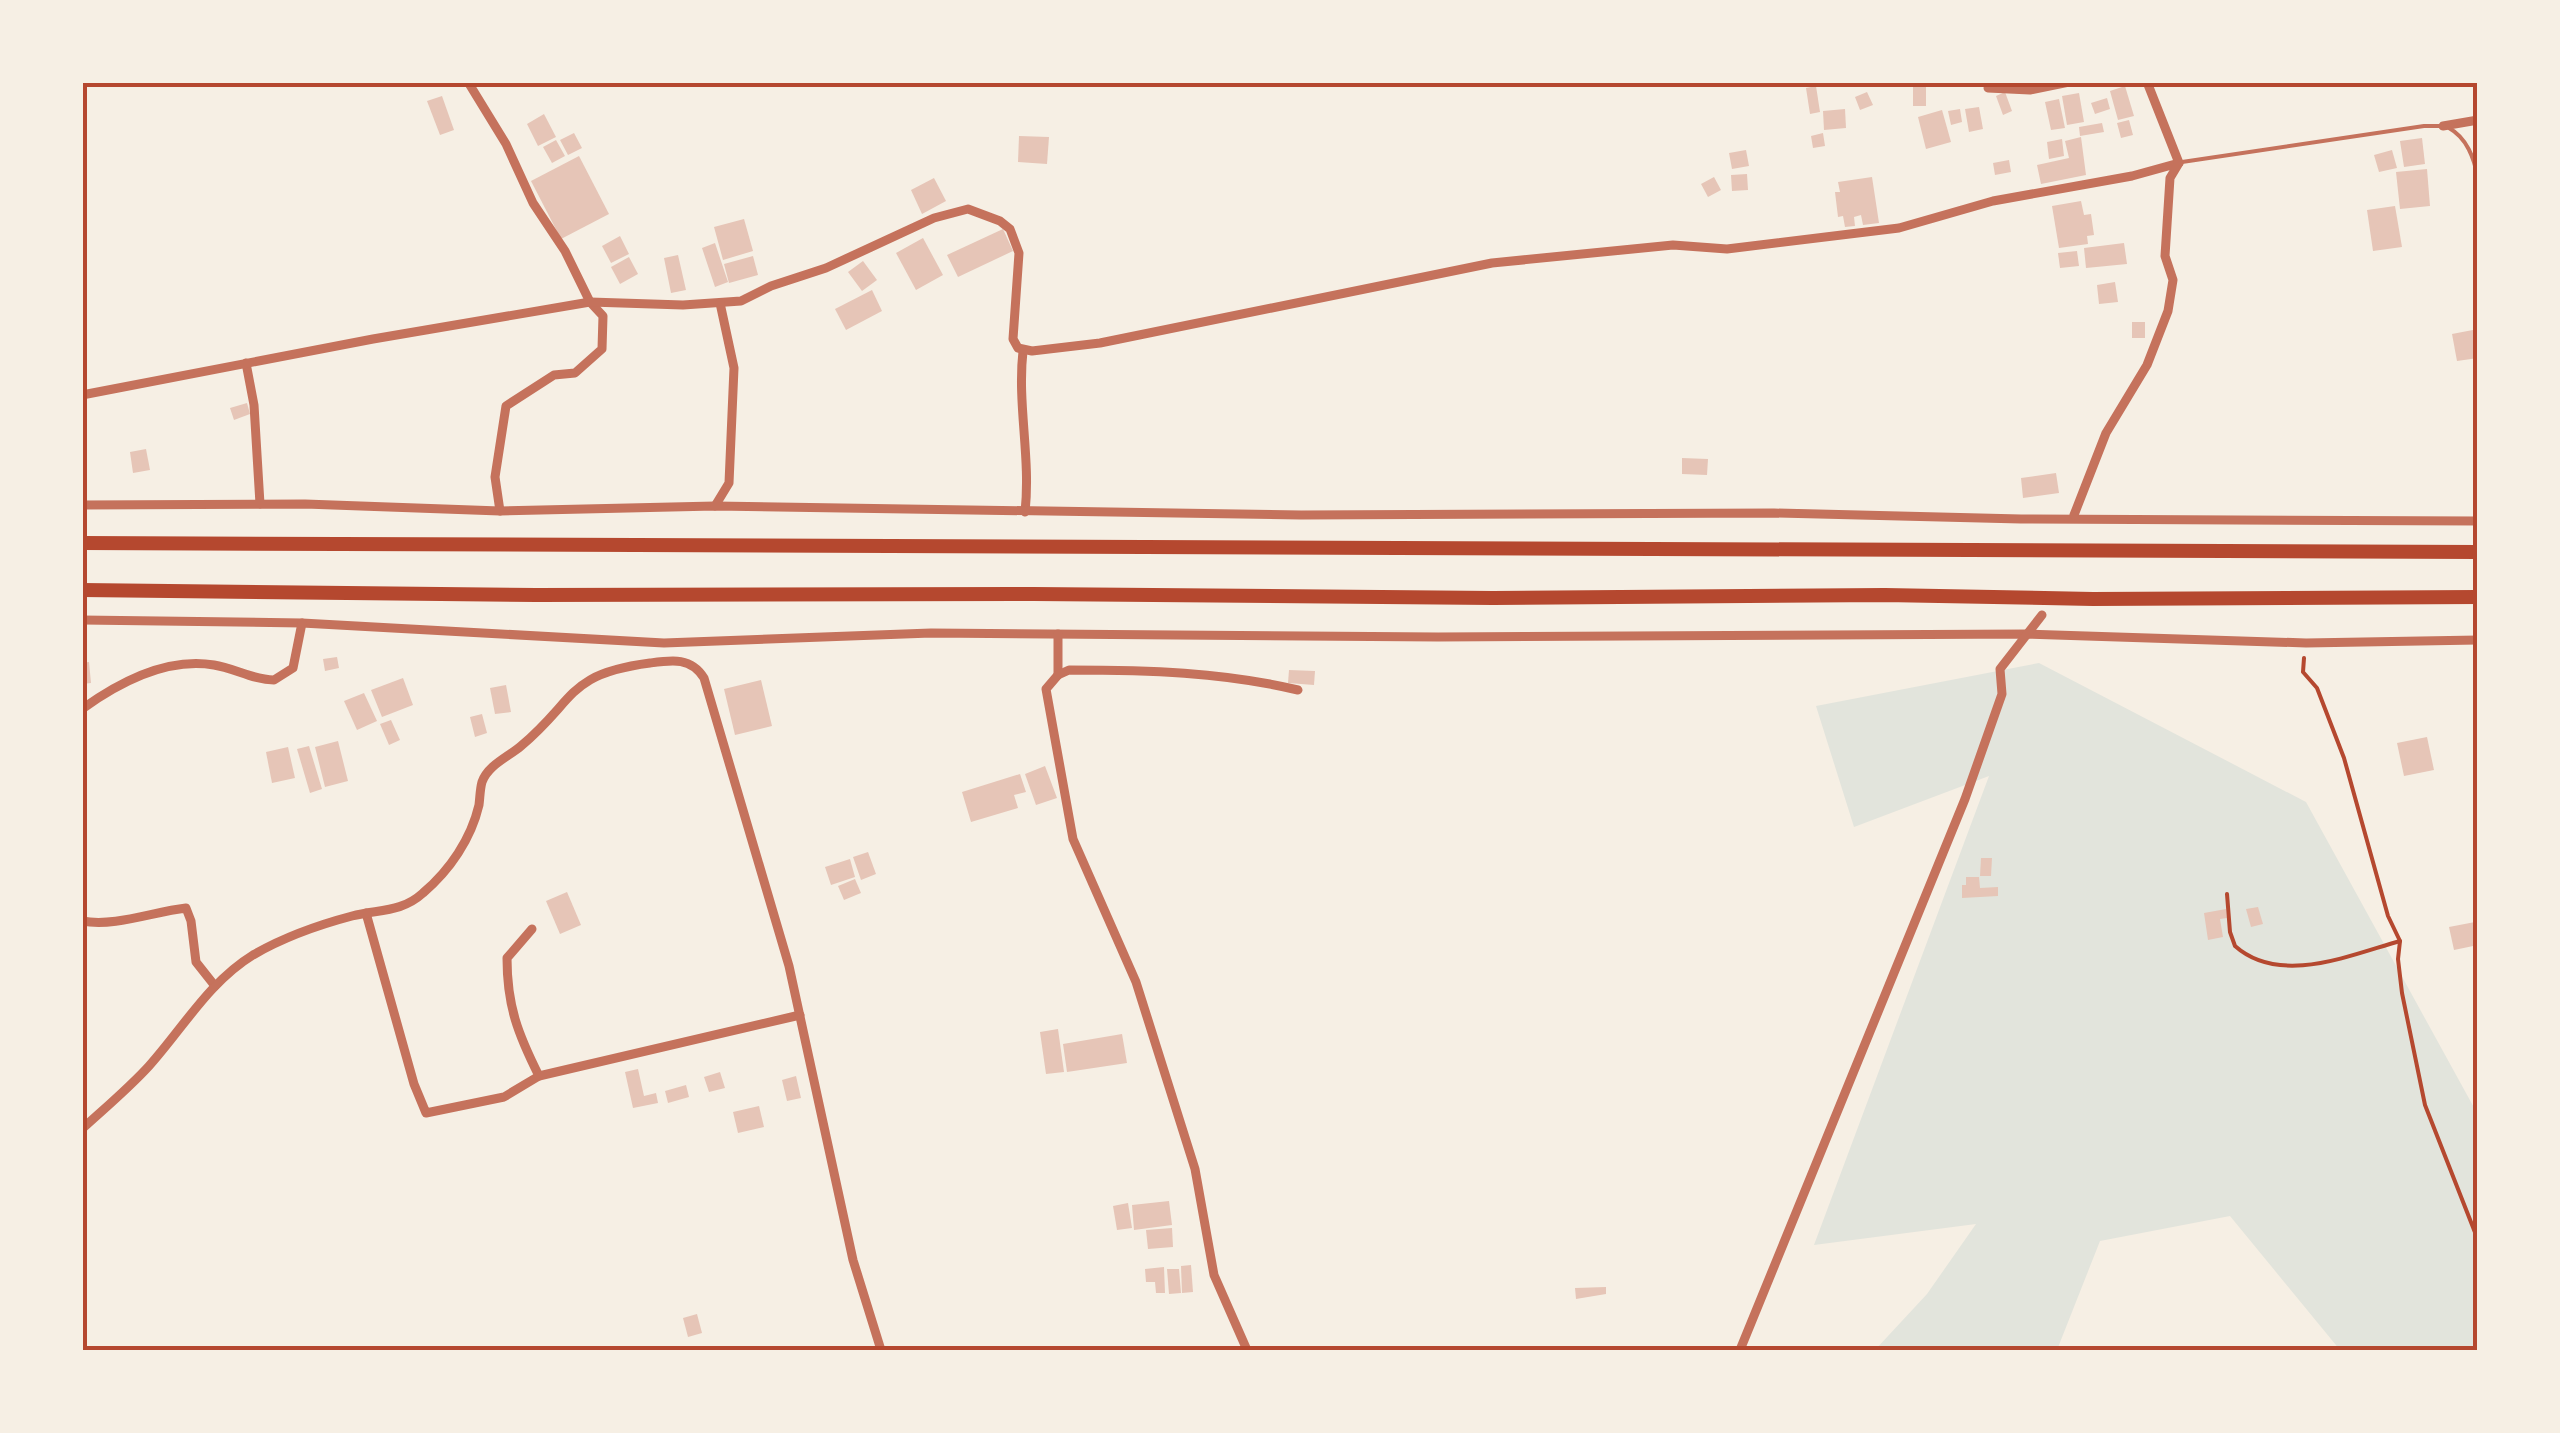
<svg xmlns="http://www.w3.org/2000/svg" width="2560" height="1433" viewBox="0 0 2560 1433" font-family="'Sofia Sans Condensed',sans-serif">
<rect width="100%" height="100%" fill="#f6efe4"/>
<polygon fill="#e2e4dc" points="2039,663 2306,802 2477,1113 2477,1350 2340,1350 2230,1216 2100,1241 2057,1350 1875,1350 1927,1294 1976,1224 1814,1245 1989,776 1854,827 1816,706"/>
<g fill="#e6c5b7">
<rect x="1913" y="82" width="13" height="24"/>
<polygon points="1816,86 1820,112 1810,114 1806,88"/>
<polygon points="2125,86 2134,116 2118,120 2110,91"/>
<polygon points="1867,92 1873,105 1860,110 1855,97"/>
<polygon points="2005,92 2012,111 2003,115 1996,96"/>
<polygon points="2079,93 2084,122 2067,125 2062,96"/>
<polygon points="442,96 454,130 440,135 427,101"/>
<polygon points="2107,98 2110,109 2095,114 2091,103"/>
<polygon points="2059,99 2065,128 2051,130 2045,102"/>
<polygon points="1979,107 1983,129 1969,132 1965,109"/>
<polygon points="1845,109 1846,128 1824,130 1823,111"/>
<polygon points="1960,109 1962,122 1951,125 1948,111"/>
<polygon points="1942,110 1951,142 1926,149 1918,117"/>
<polygon points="544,114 556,137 538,146 527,124"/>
<polygon points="2129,120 2133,135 2121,138 2117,123"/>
<polygon points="2102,123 2104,132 2080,136 2079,127"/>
<polygon points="574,133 582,148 568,155 560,140"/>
<polygon points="1823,133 1825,146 1813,148 1811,136"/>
<polygon points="1019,136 1049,137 1047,164 1018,162"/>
<polygon points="2081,137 2086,175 2041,184 2037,165 2069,158 2065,141"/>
<polygon points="2422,138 2425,164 2404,167 2400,141"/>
<polygon points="2062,139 2064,156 2049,159 2047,142"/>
<polygon points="556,140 565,156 552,163 543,147"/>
<polygon points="1746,150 1749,166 1732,169 1729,153"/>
<polygon points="2392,150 2397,168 2379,172 2374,155"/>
<polygon points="579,156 609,214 561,239 531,181"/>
<polygon points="2009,160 2011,172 1995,175 1993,163"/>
<polygon points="2427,169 2430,206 2400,209 2396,172"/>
<polygon points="1747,174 1748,190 1732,191 1731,175"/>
<polygon points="1714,177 1721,190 1708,197 1701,184"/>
<polygon points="1872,177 1879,223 1863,225 1861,215 1854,217 1855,226 1845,227 1843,216 1838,217 1835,192 1840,192 1838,182"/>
<polygon points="934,178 946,201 922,214 911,190"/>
<polygon points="2081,201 2084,215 2091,214 2094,235 2087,236 2088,244 2059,248 2052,206"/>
<polygon points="2395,206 2402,247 2373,251 2367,210"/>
<polygon points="744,219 753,251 723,260 714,227"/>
<polygon points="1003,229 1013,251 958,277 947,255"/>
<polygon points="620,236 629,254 611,263 602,246"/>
<polygon points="923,238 943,275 916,290 896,253"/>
<polygon points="715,243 728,282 715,287 702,248"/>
<polygon points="2124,243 2127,264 2086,268 2084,248"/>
<polygon points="2077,251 2079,266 2060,268 2058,253"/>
<polygon points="678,255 686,290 671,293 664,258"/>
<polygon points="753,256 758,275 729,283 724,264"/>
<polygon points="629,257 638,274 620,284 611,267"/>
<polygon points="863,261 877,280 862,291 848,272"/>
<polygon points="2115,282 2118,302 2099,304 2097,285"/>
<polygon points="872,290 882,311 846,330 835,309"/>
<rect x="2132" y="322" width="13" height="16"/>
<polygon points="2478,329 2478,358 2457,361 2452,334"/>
<polygon points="247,403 250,414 234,420 230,408"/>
<polygon points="146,449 150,470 133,473 130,452"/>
<polygon points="1682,458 1708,459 1707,475 1682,474"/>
<polygon points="2056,473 2059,493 2023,498 2021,478"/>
<polygon points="337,657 339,668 325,671 323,659"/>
<polygon points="89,662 91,683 82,684 82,663"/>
<polygon points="1289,670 1315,671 1314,685 1288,683"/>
<polygon points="403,678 413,705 382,717 371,690"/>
<polygon points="761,680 772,726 735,735 724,689"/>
<polygon points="506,685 511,712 495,714 490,688"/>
<polygon points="364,693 377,721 357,730 344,701"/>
<polygon points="482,714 487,733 475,737 470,717"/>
<polygon points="391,720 400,740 389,745 380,724"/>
<polygon points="2427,737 2434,770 2404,776 2397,743"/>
<polygon points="338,741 348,781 325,787 315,747"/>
<polygon points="309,746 322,789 310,793 297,749"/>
<polygon points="288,747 295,778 272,783 266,752"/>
<polygon points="1045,766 1057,798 1036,805 1025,774"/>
<polygon points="1020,774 1026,792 1014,795 1018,808 971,822 962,792"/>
<polygon points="868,852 876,874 861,880 853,857"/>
<polygon points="1981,858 1992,858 1991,876 1980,876"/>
<polygon points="850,859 855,877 831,885 825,867"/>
<polygon points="1966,877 1979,877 1980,888 1998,887 1998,896 1962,898 1962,885 1966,885"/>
<polygon points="855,879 861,893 844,900 838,886"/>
<polygon points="567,892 581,925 560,934 546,901"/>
<polygon points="2258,907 2263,924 2251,927 2246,909"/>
<polygon points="2226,909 2227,918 2220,919 2223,937 2208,940 2204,913"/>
<polygon points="2475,922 2478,945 2454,950 2449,927"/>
<polygon points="1058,1029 1064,1072 1046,1074 1040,1032"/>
<polygon points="1122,1034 1127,1063 1067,1072 1063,1044"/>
<polygon points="638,1069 644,1096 656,1093 658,1103 633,1108 625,1072"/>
<polygon points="720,1072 725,1088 709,1092 704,1077"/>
<polygon points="796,1076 801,1098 787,1101 782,1080"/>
<polygon points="686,1085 689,1097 668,1103 665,1091"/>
<polygon points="759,1106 764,1127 738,1133 733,1112"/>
<polygon points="1169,1201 1172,1225 1134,1230 1132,1205"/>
<polygon points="1128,1203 1132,1228 1117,1230 1113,1206"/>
<polygon points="1172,1228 1173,1247 1148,1249 1146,1230"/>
<polygon points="1191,1265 1193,1292 1182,1293 1181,1266"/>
<polygon points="1164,1267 1165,1293 1156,1293 1155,1282 1146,1282 1145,1269"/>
<polygon points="1167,1269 1179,1269 1181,1293 1169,1294"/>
<polygon points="1606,1287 1606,1294 1576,1299 1575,1288"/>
<polygon points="697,1314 702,1333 688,1337 683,1318"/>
</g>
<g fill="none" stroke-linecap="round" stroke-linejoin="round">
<g stroke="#b5482f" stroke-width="4">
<polyline points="2304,658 2303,672 2317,688 2344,758 2388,916 2400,941 2398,959 2402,993 2425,1105 2478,1240"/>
<path d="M2227,894L2230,932L2235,946C2280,986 2350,955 2400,941"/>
</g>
<g stroke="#c5725c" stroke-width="4">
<path d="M2449,128C2467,138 2474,158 2478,178"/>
<polyline points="2182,162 2424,126 2440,126"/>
</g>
<g stroke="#c5725c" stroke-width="9">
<polyline points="468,82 506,144 533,203 565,251 590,302 603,316 602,349 575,373 554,375 506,406 495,477 500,511"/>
<polyline points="1988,88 2030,90 2069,82"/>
<polyline points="2443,126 2478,120"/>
<path d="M1023,351C1017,404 1031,458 1025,512"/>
<polyline points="246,363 254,405 260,504"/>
<polyline points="82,395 373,339 590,302 683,305 741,301 771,286 826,268 934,218 968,209 1000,221 1010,229 1019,253 1013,339 1018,348 1032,351 1100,343 1492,263 1673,245 1727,249 1899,228 1993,201 2132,176 2179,163"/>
<polyline points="82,505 305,504 500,511 715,506 1301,515 1774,513 2021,519 2478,521"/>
<polyline points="715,506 729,483 734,368 720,303"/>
<polyline points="2074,515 2106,433 2147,365 2168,311 2173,280 2165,256 2170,178 2179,163 2147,82"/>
<polyline points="82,620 302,623 664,643 931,633 1438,637 2028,634 2306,643 2478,640"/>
<polyline points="1058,675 1058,634"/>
<path d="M82,709C118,683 167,657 214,665C234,668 253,680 274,680L293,668L302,623"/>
<polyline points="366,913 414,1084 426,1113 504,1097 539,1076"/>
<path d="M82,921C115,927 152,912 186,908L191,921L196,962L215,986"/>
<path d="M532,929L507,958C507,1006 518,1034 539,1076L800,1015"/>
<path d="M82,1129C105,1108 129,1088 149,1066C183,1028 209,982 253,955C284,937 318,925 352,916C378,909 401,913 423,893C450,870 471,839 479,805C480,797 480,789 482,782C488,765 508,757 521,746C577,699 566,674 650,663C672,660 691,657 704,678L789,966L853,1260L881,1350"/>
<path d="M1247,1350L1214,1275L1195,1169L1136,982L1073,839L1046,689L1058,675L1069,670C1147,670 1222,672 1298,690"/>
<polyline points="1740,1350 1965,799 2002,694 2000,669 2042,615"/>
</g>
<g stroke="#b5482f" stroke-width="14">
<polyline points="82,543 2478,552"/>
<polyline points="82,590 536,595 1034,594 1493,598 1885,595 2093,599 2478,597"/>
</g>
</g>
<rect width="2560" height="1433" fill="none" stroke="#f6efe4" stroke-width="170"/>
<rect x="85" y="85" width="2390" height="1263" fill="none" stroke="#b5482f" stroke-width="4"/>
</svg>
